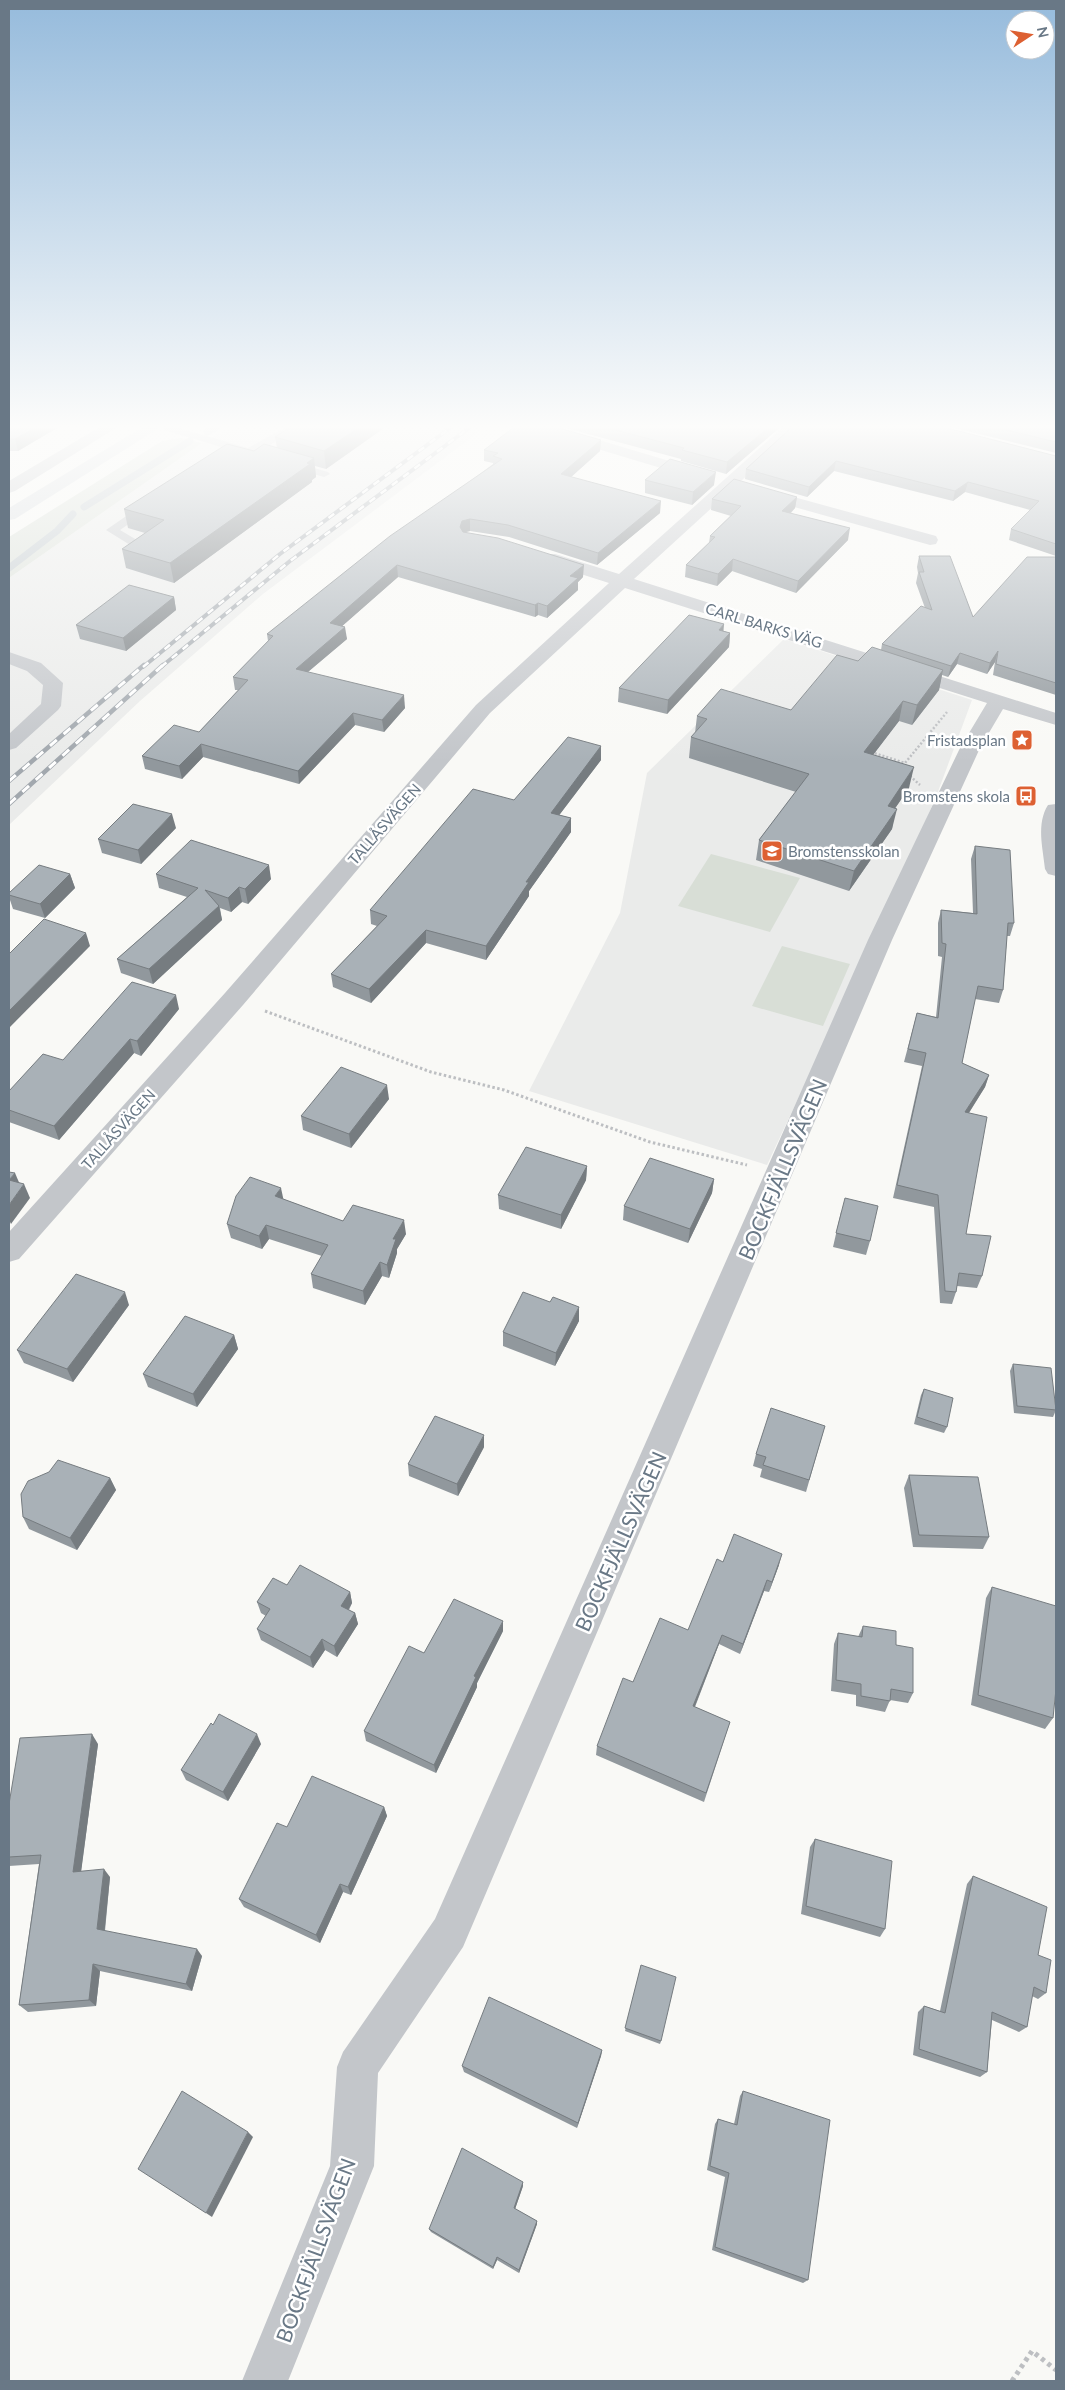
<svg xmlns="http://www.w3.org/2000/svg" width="1065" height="2390" viewBox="0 0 1065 2390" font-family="Lato,sans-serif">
<rect width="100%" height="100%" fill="#f9f9f6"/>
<g fill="#eaebea">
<polygon points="231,428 484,428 263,594 140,701 9,825 9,578 202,443"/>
<polygon points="784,639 972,700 936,797 888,906 767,1165 529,1091 620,913 647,773"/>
</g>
<g fill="#d8ded6">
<polygon points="181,438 202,443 9,578 9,537 162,441"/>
<polygon points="711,854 800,878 770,932 678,906"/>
<polygon points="782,946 850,964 823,1026 752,1006"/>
</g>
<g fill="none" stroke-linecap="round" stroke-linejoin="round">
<g stroke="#bcc5ca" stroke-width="7">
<polyline points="207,432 215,428"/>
<polyline points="84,507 190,441"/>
<polyline points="9,568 57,531 73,514"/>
</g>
<g stroke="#bdbfc2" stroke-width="2.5" stroke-dasharray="2 2" stroke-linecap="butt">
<polyline points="871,752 905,763 947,712"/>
<polyline points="910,776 920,785"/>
</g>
<polyline stroke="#bdbfc2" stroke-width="3" stroke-dasharray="2.5 2.5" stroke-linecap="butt" points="265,1011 431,1072 504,1090 650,1142 747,1165"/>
<polyline stroke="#bdbfc2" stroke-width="5" stroke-dasharray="4 4" stroke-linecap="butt" points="1012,2381 1032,2351 1056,2370"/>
<g fill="#c3c6ca" fill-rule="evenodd">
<polygon points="163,428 179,428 248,448 284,428 298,428 255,454 248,455 164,430"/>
<polygon points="290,461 328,472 330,474 324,477 286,466 286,462"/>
<polygon points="148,501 154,505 152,508 120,530 147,546 149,549 147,552 143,553 106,530"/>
</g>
<g fill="#c3c6ca" fill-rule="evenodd">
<polygon points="98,428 116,428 15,491 9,493 9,481"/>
<polygon points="535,428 559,428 706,472 708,475 700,480 694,478 538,431"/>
<polygon points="782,428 799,428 634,579 1056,713 1056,725 1003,709 980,748 892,940 463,1947 378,2073 374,2166 288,2381 242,2381 330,2166 337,2067 343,2052 435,1919 868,940 960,748 987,703 625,588 490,713 243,1005 19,1259 9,1262 9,1232 225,993 476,705 609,583 543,562 540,558 543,554 555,554 619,574"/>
<polygon points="761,488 936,536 938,540 936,544 930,545 755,496 753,493 755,490"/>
<polygon points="9,652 41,663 63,683 61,706 58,710 16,748 9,750 9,734 41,704 43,685 27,671 9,664"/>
<path d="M1056,804V876L1048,874L1045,869C1043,848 1036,824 1048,805Z"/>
</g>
<polygon fill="#d7dbdf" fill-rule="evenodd" points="141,428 159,428 15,519 9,520 9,508"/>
<g stroke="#a2a8ae" stroke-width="4">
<g id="rail-far1">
<polyline points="143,667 280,554 450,428"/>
<polyline points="161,667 290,561 469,428"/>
</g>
</g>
<g stroke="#a2a8ae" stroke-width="4.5">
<g id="rail">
<polyline points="9,781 144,665"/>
<polyline points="9,804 163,665"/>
</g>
</g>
<use href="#rail-far1" stroke="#fff" stroke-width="2.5" stroke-dasharray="7" stroke-linecap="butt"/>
<use href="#rail" stroke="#fff" stroke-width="3" stroke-dasharray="9" stroke-linecap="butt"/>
</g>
<g fill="#91989d">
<polygon points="9,428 57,428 18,451 9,451"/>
<polygon points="289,428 384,428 326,469 315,466 316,477 312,480 312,482 174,583 126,568 122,549 145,533 128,528 124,509 254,451 277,448 275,437"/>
<polygon points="566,428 779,428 726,474 681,461 681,459"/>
<polygon points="791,428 1056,456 1056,556 1009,540 1011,529 1030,510 965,492 953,501 834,471 807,497 745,479 746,469"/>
<polygon points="955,428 1056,428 1056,453"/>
<polygon points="601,440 600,451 571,477 660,513 597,565 509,537 470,531 465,532 583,577 578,582 578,590 547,618 538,615 535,617 398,577 342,626 347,639 308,672 405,708 384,732 355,725 299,784 203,757 182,779 145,769 142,756 199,732 238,690 235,690 233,677 268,641 267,634 493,464 493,463 484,461 484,450"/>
<polygon points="645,480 714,485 692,505 645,493"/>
<polygon points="797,497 795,508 791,513 848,540 796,593 732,571 717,586 685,577 686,565 709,543 710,536 731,516 711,510 712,499"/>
<polygon points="919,556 973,617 1056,557 1056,695 993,675 995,662 987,674 957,664 948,677 942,675 939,690 912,725 899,721 873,755 909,788 895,808 892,829 849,891 756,860 759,840 796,792 689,758 691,737 695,733 697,716 791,710 858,661 881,650 882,644 925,608 916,583 918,573 917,567"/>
<polygon points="174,597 176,610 126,651 80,639 76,625"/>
<polygon points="724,631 730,633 729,647 667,714 618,702 619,688"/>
<polygon points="601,746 601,760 559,815 571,818 571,832 529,891 529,896 486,960 426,943 371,1003 333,987 331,974 377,926 371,924 370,910 514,800"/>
<polygon points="176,828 141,864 102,853 98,839"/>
<polygon points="975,846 1014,923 1010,936 1007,936 1003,990 999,1003 975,999 962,1063 989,1075 985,1087 969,1113 966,1234 982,1276 977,1288 957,1286 956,1292 952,1304 940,1303 934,1207 893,1198 922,1066 904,1062 917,1013 936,1017 942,957 938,956 938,923 941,910 973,913 971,859"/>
<polygon points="70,874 75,888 45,918 13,909 9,897 9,893"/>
<polygon points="156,874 271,879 248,904 242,902 231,912 220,908 222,920 153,984 121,973 117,959 187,897 159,888"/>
<polygon points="179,1009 141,1056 134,1053 59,1140 9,1122 9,1091 63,1060"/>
<polygon points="389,1099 351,1148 303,1130 301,1116"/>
<polygon points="587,1166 586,1180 561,1229 499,1209 498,1195"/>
<polygon points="714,1179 712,1193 688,1243 623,1220 624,1206"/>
<polygon points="283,1199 343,1221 406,1234 397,1249 397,1253 389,1278 382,1276 365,1305 313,1288 311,1274 322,1256 269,1239 262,1249 231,1238 227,1224"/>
<polygon points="841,1212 870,1241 866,1255 833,1247"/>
<polygon points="129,1305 73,1382 24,1363 17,1350"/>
<polygon points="579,1321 555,1366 503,1346 503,1332"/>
<polygon points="234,1335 238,1349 197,1407 148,1387 143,1374"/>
<polygon points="1013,1364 1056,1410 1053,1417 1014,1413 1010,1371"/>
<polygon points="924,1389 947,1427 944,1433 914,1424 921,1395"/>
<polygon points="825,1426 806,1492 760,1477 762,1469 753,1466 756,1454"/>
<polygon points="484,1447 458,1496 409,1476 408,1464"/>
<polygon points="909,1475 989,1537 983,1549 913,1547 904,1488"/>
<polygon points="110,1478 116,1490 77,1550 29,1529 23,1517"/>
<polygon points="723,1562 779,1565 769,1592 764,1591 740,1654 719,1644 695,1707 730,1722 704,1802 596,1755 597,1746 633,1682 688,1630"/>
<polygon points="287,1585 350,1592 352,1603 349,1610 355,1613 358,1624 337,1657 325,1650 313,1668 261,1640 257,1629 266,1616 261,1613 257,1602"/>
<polygon points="992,1587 1053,1718 1045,1729 971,1705 986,1598"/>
<polygon points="863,1626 896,1645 913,1693 908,1703 890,1700 885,1712 856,1706 856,1695 831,1691 834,1644 838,1633 858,1637"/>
<polygon points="503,1631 477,1683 477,1687 436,1773 366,1741 364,1731 424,1653"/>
<polygon points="98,1744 81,1871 110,1877 105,1931 202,1956 192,1991 100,1971 96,2006 28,2012 19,2005 39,1864 9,1866 9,1804"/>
<polygon points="261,1744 228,1801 186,1780 181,1770"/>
<polygon points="384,1807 387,1816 351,1895 343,1892 320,1943 244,1907 239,1899 287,1827"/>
<polygon points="815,1839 885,1929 880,1937 801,1914 810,1847"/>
<polygon points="973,1876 1038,1955 1046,1993 1038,1999 1032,1996 1027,2027 1019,2032 992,2020 987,2072 980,2077 913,2055 918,2012 924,2006 940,2011 967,1884"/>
<polygon points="641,1965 661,2041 660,2044 625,2031"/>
<polygon points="602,2050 601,2056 577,2128 464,2072 462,2066"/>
<polygon points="743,2091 808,2280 803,2283 712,2250 725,2177 707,2170 715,2124 718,2119 734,2124 740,2096"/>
<polygon points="523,2186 515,2209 537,2221 537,2224 519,2273 497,2260 493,2269 431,2232 429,2229"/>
</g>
<g fill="#767c80">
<polygon points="35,428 57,428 18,451 15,439"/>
<polygon points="358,428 384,428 326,469 324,451"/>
<polygon points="768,428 779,428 726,474 727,462"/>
<polygon points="601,440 600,451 561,486 561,474"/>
<polygon points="314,458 316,477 312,480 312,482 174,583 170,563"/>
<polygon points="836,461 834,471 807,497 809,487"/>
<polygon points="716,472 714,485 692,505 693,492"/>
<polygon points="968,482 965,492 953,501 955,491"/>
<polygon points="797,497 795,508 781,522 782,511"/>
<polygon points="661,501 660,513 597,565 598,553"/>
<polygon points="470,519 470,531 462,533 460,527 462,521"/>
<polygon points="850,528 848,540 796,593 798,581"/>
<polygon points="733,559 732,571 717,586 718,574"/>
<polygon points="397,565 398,577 332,635 330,623"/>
<polygon points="584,565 583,577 578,582 578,590 547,618 547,606 570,576"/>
<polygon points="174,597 176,610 126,651 123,638"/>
<polygon points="538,603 538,615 535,617 535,605"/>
<polygon points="724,624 723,638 719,630"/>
<polygon points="345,627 347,639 297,681 296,669"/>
<polygon points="730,633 729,647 667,714 668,700"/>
<polygon points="998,651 995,662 987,674 990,663"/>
<polygon points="960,653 957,664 948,677 951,666"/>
<polygon points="943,670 939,690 912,725 917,705"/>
<polygon points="404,695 405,708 384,732 382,720"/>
<polygon points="903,701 899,721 860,772 864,752"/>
<polygon points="353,713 355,725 299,784 298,771"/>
<polygon points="201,744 203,757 182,779 179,766"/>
<polygon points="601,746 601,760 551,826 551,813"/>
<polygon points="914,767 909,788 883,826 888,806"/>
<polygon points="897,809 892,829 849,891 854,871"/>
<polygon points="172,814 176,828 141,864 138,850"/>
<polygon points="571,818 571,832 529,891 529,896 486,960 486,946 526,882"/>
<polygon points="269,865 271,879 248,904 245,889"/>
<polygon points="70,874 75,888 45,918 40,904"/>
<polygon points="239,887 242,902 231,912 228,898"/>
<polygon points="219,906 222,920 153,984 149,969"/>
<polygon points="426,930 426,943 371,1003 369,989"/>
<polygon points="86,933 90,946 9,1028 9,1011"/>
<polygon points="176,995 179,1009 141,1056 137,1041"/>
<polygon points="130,1039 134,1053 59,1140 54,1126"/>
<polygon points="989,1075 985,1087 961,1125 965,1112"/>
<polygon points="387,1085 389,1099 351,1148 349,1134"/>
<polygon points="587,1166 586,1180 561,1229 561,1215"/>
<polygon points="15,1173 21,1187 9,1180"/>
<polygon points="714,1179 712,1193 688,1243 690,1229"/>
<polygon points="24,1184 30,1198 11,1224 9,1220 9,1205"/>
<polygon points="281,1188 284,1202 275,1196"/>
<polygon points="404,1220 406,1234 397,1249 397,1253 389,1278 387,1265 393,1239"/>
<polygon points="266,1225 269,1239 262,1249 259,1236"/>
<polygon points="380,1262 382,1276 365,1305 363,1291"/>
<polygon points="125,1292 129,1305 73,1382 67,1369"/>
<polygon points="579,1307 579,1321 555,1366 556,1353"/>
<polygon points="234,1335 238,1349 197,1407 193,1394"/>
<polygon points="484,1435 484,1447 458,1496 457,1484"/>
<polygon points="110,1478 116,1490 77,1550 70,1538"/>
<polygon points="782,1554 779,1565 769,1592 772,1582"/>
<polygon points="767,1580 764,1591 740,1654 743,1644"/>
<polygon points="350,1592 352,1603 344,1617 341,1606"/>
<polygon points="355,1613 358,1624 337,1657 334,1646"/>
<polygon points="503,1621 503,1631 477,1683 477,1687 436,1773 434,1765 474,1676"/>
<polygon points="722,1635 719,1644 691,1716 693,1706"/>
<polygon points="322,1639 325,1650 313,1668 310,1657"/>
<polygon points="92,1734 98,1744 80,1880 73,1872"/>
<polygon points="257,1734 261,1744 228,1801 223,1792"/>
<polygon points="384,1807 387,1816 351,1895 348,1887"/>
<polygon points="104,1869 110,1877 104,1936 97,1929"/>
<polygon points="340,1884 343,1892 320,1943 316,1935"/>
<polygon points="197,1949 202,1956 192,1991 186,1984"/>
<polygon points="93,1964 100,1971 96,2006 89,2000"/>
<polygon points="602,2050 601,2056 577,2128 578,2123"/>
<polygon points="248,2132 253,2137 212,2217 206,2213"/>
<polygon points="523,2182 523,2186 514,2212 514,2208"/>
<polygon points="537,2221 537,2224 519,2273 519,2270"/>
<polygon points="497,2257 497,2260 493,2269 493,2267"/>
</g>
<g fill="#a9b1b7" stroke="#767c80">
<polygon points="9,428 35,428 15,439 9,439"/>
<polygon points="289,428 358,428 324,451 275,437"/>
<polygon points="513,428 559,428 601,440 561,474 661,501 598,553 508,525 470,519 462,521 460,527 463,532 498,538 584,565 570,576 578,578 547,606 538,603 535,605 397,565 330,623 345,627 296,669 404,695 382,720 353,713 298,771 201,744 179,766 142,756 174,725 199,732 248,680 233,677 273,636 267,634 390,536 502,459 493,456 498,453 484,450"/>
<polygon points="608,428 768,428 727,462 682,450 684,448"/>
<polygon points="791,428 947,428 1056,456 1056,544 1011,529 1039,501 968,482 955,491 836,461 809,487 746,469"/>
<polygon points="998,428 1056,428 1056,442"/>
<polygon points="227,444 254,451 264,444 314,458 307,463 310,464 170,563 122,549 164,520 124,509"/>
<polygon points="670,459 716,472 693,492 645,480"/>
<polygon points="734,479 797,497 782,511 850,528 798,581 733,559 718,574 686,565 715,537 710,536 741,506 712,499"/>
<polygon points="919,556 950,556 973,617 1027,557 1056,557 1056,683 996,664 998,651 990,663 960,653 951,666 882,644 921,606 932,610 919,572 924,572"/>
<polygon points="129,585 174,597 123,638 76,625"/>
<polygon points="689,615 724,624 719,630 730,633 668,700 619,688"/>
<polygon points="872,647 943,670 917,705 903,701 864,752 914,767 888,806 897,809 854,871 759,840 809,774 691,737 707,719 697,716 721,689 791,710 837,655 858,661"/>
<polygon points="568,737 601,746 551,813 571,818 526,882 529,882 486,946 426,930 369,989 331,974 387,916 370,910 473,789 514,800"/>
<polygon points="133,804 172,814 138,850 98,839"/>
<polygon points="191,840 269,865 245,889 239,887 228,898 205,890 219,906 149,969 117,959 198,888 156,874"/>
<polygon points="975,846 1010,850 1014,923 1008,923 1003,990 978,986 962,1063 989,1075 965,1112 987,1117 966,1234 991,1236 982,1276 959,1273 956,1292 945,1291 938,1195 897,1185 926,1053 908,1049 917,1013 938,1018 946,944 942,943 941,910 977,914"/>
<polygon points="39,865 70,874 40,904 9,895 9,893"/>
<polygon points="44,919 86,933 9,1011 9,954"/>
<polygon points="132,982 176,995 137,1041 130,1039 54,1126 9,1110 9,1091 43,1054 63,1060"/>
<polygon points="341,1067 387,1085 349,1134 301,1116"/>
<polygon points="526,1147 587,1166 561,1215 498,1195"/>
<polygon points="650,1158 714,1179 690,1229 624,1206"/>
<polygon points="9,1172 15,1173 9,1180 24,1184 9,1205"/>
<polygon points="250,1177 281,1188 275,1196 343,1221 353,1205 404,1220 393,1239 396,1239 387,1265 380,1262 363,1291 311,1274 328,1245 266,1225 259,1236 227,1224 236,1196"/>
<polygon points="845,1198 878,1206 870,1241 836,1233"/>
<polygon points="76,1274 125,1292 67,1369 17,1350"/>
<polygon points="523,1292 550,1302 553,1297 579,1307 556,1353 503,1332"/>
<polygon points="185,1316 234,1335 193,1394 143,1374"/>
<polygon points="1013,1364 1051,1368 1056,1410 1017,1406"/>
<polygon points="924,1389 953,1398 947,1427 917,1417"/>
<polygon points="771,1408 825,1426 809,1480 763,1465 766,1457 756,1454"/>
<polygon points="435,1416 484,1435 457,1484 408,1464"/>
<polygon points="58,1460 110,1478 70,1538 23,1517 21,1494 28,1481 49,1472"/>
<polygon points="909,1475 978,1477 989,1537 919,1535"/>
<polygon points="734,1534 782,1554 772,1582 767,1580 743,1644 722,1635 693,1706 730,1722 706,1793 597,1746 623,1678 633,1682 660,1618 688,1630 717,1559 723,1562"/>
<polygon points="300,1565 350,1592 341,1606 355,1613 334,1646 322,1639 310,1657 257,1629 270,1609 257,1602 273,1578 287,1585"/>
<polygon points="992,1587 1056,1606 1056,1689 1053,1718 978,1695"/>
<polygon points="454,1599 503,1621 474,1676 476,1677 434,1765 364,1731 409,1646 424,1653"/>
<polygon points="863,1626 896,1631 896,1645 913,1648 913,1693 891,1689 890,1701 861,1696 861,1684 836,1680 838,1633 862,1637"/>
<polygon points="219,1714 257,1734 223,1792 181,1770 211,1723 213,1725"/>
<polygon points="92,1734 73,1872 104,1869 97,1929 197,1949 186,1984 93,1964 89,2000 19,2005 41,1855 9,1857 9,1804 20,1738"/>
<polygon points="312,1776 384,1807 348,1887 340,1884 316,1935 239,1899 277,1823 287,1827"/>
<polygon points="815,1839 892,1861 885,1929 806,1906"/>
<polygon points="973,1876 1047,1907 1038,1955 1051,1960 1046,1993 1034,1987 1027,2027 992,2012 987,2072 919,2049 924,2006 945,2013"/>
<polygon points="641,1965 676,1977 661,2041 625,2028"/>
<polygon points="489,1997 602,2050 578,2123 462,2066"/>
<polygon points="182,2091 248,2132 206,2213 138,2169"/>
<polygon points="743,2091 830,2120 808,2280 715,2247 729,2173 710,2166 718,2119 737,2125"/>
<polygon points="462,2148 523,2182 514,2208 537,2221 519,2270 497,2257 493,2267 429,2229"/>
</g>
<linearGradient id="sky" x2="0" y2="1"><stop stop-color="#96bbdc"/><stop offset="0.56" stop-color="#fcfcfb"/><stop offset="1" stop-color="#fcfcfb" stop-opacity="0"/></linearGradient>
<rect width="1065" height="762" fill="url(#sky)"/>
<defs>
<g id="sight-square" transform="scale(1.125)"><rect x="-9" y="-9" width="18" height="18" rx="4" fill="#dd6032" stroke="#fff"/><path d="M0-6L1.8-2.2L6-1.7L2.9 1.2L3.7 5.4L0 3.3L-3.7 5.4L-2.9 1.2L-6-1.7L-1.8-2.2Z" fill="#fff"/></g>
<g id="bus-square" transform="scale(1.125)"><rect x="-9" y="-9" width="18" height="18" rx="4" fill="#dd6032" stroke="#fff"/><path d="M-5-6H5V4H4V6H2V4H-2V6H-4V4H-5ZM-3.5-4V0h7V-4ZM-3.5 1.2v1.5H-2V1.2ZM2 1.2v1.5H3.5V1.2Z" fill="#fff"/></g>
<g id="school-square" transform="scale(1.125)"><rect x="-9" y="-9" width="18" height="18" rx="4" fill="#dd6032" stroke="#fff"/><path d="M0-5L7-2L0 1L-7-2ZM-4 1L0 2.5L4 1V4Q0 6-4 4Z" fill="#fff"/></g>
</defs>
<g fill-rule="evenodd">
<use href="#sight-square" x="1022" y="740"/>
<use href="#bus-square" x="1026" y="796"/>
<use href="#school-square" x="772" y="851"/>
</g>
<g text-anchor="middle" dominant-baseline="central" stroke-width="5" stroke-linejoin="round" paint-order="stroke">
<g font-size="15" fill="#697886" stroke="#fff">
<text transform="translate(764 625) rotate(17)">CARL BARKS VÄG</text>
<text transform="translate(384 824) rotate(-49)">TALLÅSVÄGEN</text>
<text transform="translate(118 1129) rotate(-48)">TALLÅSVÄGEN</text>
</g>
<g font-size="15" fill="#697886" stroke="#fff" text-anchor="end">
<text x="1006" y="740">Fristadsplan</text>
<text x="1010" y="796">Bromstens skola</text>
<text x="788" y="851" text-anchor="start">Bromstensskolan</text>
</g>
<g font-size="21" fill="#697886" stroke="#fff">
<text transform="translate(782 1169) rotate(-67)">BOCKFJÄLLSVÄGEN</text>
<text transform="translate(620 1541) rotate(-66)">BOCKFJÄLLSVÄGEN</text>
<text transform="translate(315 2250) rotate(-70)">BOCKFJÄLLSVÄGEN</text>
</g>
</g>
<rect width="1065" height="2390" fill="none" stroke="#697886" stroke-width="20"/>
<g transform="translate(1030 35) rotate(78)"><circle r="24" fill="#ffffff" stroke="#c3c9cf"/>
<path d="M0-4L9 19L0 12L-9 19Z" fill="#dd6032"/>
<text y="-8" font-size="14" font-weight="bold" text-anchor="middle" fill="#697886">N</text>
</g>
</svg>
